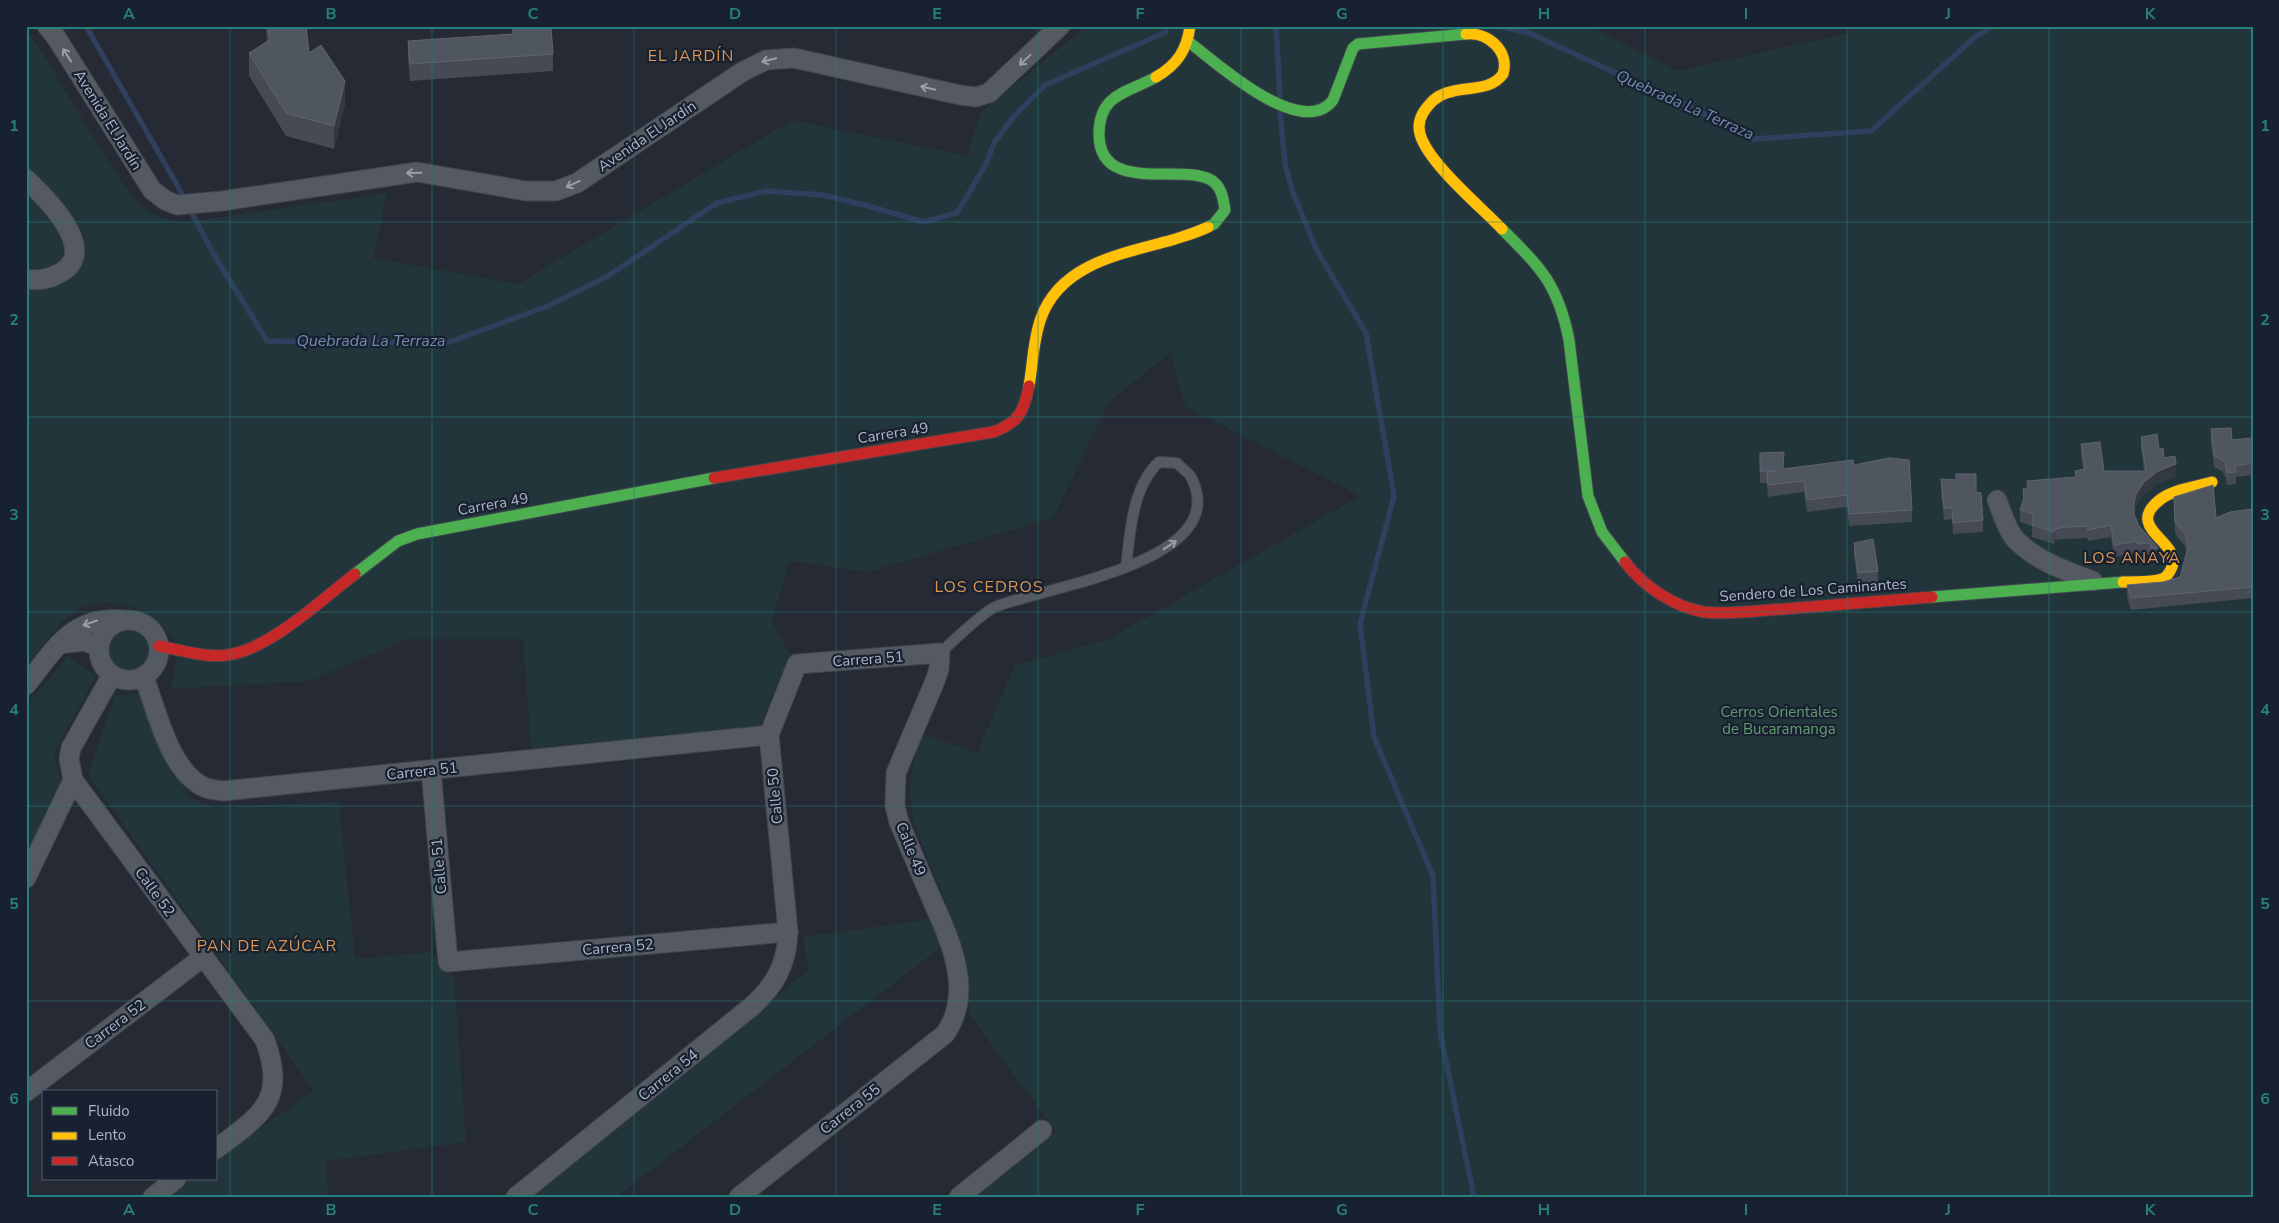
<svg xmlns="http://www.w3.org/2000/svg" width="2279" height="1223" viewBox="0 0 2279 1223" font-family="'Nunito Sans',sans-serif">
<rect width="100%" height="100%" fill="#252a34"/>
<g fill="#22353a">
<path d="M1087,26H1589L1678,71L1849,33L1848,26H2253V1197H975L1056,1132L970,1015L966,963L959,936L914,824L909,790L915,755L923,734L977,753L1015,665L1107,640L1360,496L1185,406L1170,353L1109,402L1053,518L868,572L789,561L772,622L790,654L760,726L531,748L523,639H408L309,681L171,689C175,672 178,657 174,640C172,636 168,632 164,628C146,608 114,597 87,606C61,614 43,647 26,667V31L36,43L118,177L143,208L161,217L179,223L387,193L373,258L518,284L792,120L966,156L982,111Z"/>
<circle cx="130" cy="651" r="21"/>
<polygon points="68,656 96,676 54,752 61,783 26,855 26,707"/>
<polygon points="138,694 189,797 212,807 339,802 355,959 430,952 454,978 466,1142 326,1161 328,1197 175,1197 179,1185 186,1179 216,1179 216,1159 314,1091 88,775 115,695"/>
<polygon points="931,919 941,947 616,1197 532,1197 808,970 803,937"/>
</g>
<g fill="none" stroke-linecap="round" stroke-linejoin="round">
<g stroke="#2e405d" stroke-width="5.5">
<polyline points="86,26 176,183 213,253 267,341 447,343 548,306 608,276 717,203 766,191 823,195 868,206 923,222 957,213 986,164 994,143 1014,116 1045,85 1166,32"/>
<polyline points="1276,26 1280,97"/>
<polyline points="1498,26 1529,33 1692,108 1753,139 1871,131 1975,37 1993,26"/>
<polyline points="1280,112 1285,163 1292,190 1316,249 1366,333 1394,496 1360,624 1374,737 1433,876 1440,1032 1474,1197"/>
</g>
<g stroke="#41454d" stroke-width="12">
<path id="lane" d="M940,653C951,643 983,612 995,607C1043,587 1232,563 1192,479C1190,473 1181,468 1177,463L1159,462C1132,487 1130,533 1126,567"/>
</g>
<g stroke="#41454d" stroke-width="21">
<g id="street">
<polyline points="47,26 56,37 152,190 165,200 177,205 222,201 417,172 526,191 556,191 577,183 742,72 766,60 794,58 960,95 976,97 989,93 1060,26"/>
<path d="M26,179C45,197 101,251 60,273C50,279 38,281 26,279"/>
<path d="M1997,500C2002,513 2006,528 2015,539C2036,561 2066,571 2093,581"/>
<circle cx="129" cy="650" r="30"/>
<polyline points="59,644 85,641 99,647"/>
<path d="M112,675L71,748L69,759L73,780L265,1040C287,1101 261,1115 216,1149"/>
<path d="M144,677C156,709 168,763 197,783C205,789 214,790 223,791L769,735"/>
<path d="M26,685C55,649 72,615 124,620"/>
<polyline points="431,770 448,962 788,932"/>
<polyline points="26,878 73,780"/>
<polyline points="26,1092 203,957"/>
<polyline points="153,1197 176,1179"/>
<path d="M516,1197L751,1007C775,986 787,964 788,932L769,735L797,664L940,653L939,669L935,681L896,773L895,806L899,822C909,846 919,869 929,893C948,936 976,990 945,1034L739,1197"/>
<polyline points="959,1197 1042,1130"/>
</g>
</g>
<g stroke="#41454d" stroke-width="13">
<g id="fast">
<path d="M1189,42C1216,63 1302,141 1333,100L1353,48L1358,44L1466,34"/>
<path d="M1156,77C1128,93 1099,93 1099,134C1099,195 1181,163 1211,180C1222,187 1223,198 1225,210L1214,224L1208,227"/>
<path d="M1502,229C1541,268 1558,284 1569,340L1588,496L1602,532L1625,562"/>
<polyline points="355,574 398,541 417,534 714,478"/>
<polyline points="1932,597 2123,582"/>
</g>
</g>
<g stroke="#41454d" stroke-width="13">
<g id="slow">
<path d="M1466,34C1488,32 1510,51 1503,74C1492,90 1470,87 1454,91C1443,93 1434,98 1428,106C1421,114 1417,123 1420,134C1428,163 1480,206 1502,229"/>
<path d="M1156,77C1177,65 1187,50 1190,26"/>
<path d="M1029,386C1033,363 1033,340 1041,318C1061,263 1122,254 1172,240C1184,236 1196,233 1208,227"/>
<path d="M2123,582C2135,581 2151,583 2162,579C2167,577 2170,572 2172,567C2182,541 2122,528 2161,499C2175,489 2195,487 2212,482"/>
</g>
</g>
<g stroke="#41454d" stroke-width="13">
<g id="jam">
<path d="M714,478L993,432C1019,423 1024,411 1029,386"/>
<path d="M1625,562C1643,586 1674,607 1704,612C1726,615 1761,610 1784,609C1833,605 1882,601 1932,597"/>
<path d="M159,646C180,650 205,658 227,655C269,650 322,599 355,574"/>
</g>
</g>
<use href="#lane" stroke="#555a62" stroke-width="10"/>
<use href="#street" stroke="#555a62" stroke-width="19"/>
<use href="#fast" stroke="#4caf50" stroke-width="11"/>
<use href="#slow" stroke="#ffc107" stroke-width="11"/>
<use href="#jam" stroke="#c62828" stroke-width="11"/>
</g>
<g fill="#454a54">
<polygon points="266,26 306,26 309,53 345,104 334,149 286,136 249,76 249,53 267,41"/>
<polygon points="512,26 551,26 553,54 553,71 410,81 408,58 408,41 512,34"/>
<polygon points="2211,429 2232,440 2253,438 2253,475 2236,477 2236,484 2227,485 2226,478 2223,472 2214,467 2211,441"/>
<polygon points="2141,437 2159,449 2164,458 2176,476 2158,483 2144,494 2136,506 2134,514 2139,526 2158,548 2158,560 2150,560 2150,555 2137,556 2137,553 2114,557 2111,537 2088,541 2087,538 2065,539 2055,540 2054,544 2032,537 2032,526 2020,522 2020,510 2023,501 2023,489 2027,489 2027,481 2075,477 2075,471 2083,469 2081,455 2081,444 2104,471 2144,471 2141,448"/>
<polygon points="1760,453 1783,469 1854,465 1912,510 1912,522 1849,526 1847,507 1807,512 1804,492 1768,497 1767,483 1760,483"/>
<polygon points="1941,479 1976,492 1983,520 1983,532 1953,534 1952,519 1944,520 1941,491"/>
<polygon points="2174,497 2216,518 2253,509 2253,598 2131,610 2127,597 2127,585 2163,582 2180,577 2187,553 2185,546 2175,534"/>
<polygon points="1854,543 1878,571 1878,583 1858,585 1854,555"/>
</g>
<g fill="#333842">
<polygon points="345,81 345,104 334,149 334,126"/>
<polygon points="2176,464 2176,476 2158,483 2144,494 2136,506 2134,515 2134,503 2136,494 2144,482 2158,471"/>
<polygon points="2055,529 2055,540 2054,544 2054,532"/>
</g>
<g fill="#505660" stroke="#5f6570">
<polygon points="268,26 306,26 309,53 321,45 345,81 334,126 286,113 249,53 270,40"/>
<polygon points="513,26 551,26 553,54 410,64 408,41 513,34"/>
<polygon points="2231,428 2232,440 2253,438 2253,463 2235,466 2236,472 2227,473 2226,466 2223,460 2214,456 2211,429"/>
<polygon points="2157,434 2159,449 2163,448 2164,458 2175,456 2176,464 2158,471 2144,482 2136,494 2134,503 2134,514 2139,526 2158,548 2150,548 2151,543 2137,544 2137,541 2114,545 2111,525 2088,530 2087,526 2065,527 2055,529 2054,532 2032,525 2033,514 2020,510 2024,498 2023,489 2028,488 2027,481 2076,477 2075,471 2085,469 2081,444 2100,442 2104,471 2146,471 2141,437"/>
<polygon points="1784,452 1783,469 1853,460 1854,465 1889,458 1909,460 1912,510 1849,514 1847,495 1807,500 1804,481 1768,485 1767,472 1775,471 1760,471 1760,453"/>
<polygon points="1956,474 1976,474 1976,492 1981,493 1983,520 1953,523 1952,508 1944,508 1941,479 1956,480"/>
<polygon points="2213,485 2216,518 2230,512 2253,509 2253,587 2131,598 2127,585 2163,582 2180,577 2188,547 2185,534 2175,522 2174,497"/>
<polygon points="1873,539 1878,571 1858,573 1854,543"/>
</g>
<defs><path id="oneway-shaft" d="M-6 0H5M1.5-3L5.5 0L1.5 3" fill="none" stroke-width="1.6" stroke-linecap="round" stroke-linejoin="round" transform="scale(1.25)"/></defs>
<g stroke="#979fae">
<use href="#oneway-shaft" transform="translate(67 55) rotate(-122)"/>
<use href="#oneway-shaft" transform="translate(769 60) rotate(166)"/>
<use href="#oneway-shaft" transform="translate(1025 60) rotate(137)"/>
<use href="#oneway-shaft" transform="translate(928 88) rotate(-167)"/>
<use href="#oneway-shaft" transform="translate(414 173) rotate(179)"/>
<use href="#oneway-shaft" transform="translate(573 184) rotate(155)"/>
<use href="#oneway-shaft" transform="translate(1170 545) rotate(-33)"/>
<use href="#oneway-shaft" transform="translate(90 623) rotate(161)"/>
</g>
<path fill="none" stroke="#27807b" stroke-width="1" stroke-opacity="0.55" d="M230,26V1197M432,26V1197M634,26V1197M836,26V1197M1038,26V1197M1241,26V1197M1443,26V1197M1645,26V1197M1847,26V1197M2049,26V1197M26,222H2253M26,417H2253M26,612H2253M26,806H2253M26,1001H2253"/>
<g text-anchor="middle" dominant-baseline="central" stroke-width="4.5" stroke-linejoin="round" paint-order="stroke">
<g font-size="15" fill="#adb6c7" stroke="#18212f">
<text transform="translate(108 120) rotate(58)">Avenida El Jardín</text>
<text transform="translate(647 136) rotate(-34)">Avenida El Jardín</text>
<text transform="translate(893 433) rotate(-9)">Carrera 49</text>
<text transform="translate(493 504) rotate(-10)">Carrera 49</text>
<text transform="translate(1813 590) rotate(-4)">Sendero de Los Caminantes</text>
<text transform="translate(868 659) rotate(-4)">Carrera 51</text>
<text transform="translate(422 771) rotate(-6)">Carrera 51</text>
<text transform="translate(775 796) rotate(-95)">Calle 50</text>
<text transform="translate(911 849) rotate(68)">Calle 49</text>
<text transform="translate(439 866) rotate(-95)">Calle 51</text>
<text transform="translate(155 892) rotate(54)">Calle 52</text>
<text transform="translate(618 947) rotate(-5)">Carrera 52</text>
<text transform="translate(115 1024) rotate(-37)">Carrera 52</text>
<text transform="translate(668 1075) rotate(-39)">Carrera 54</text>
<text transform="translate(850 1109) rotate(-38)">Carrera 55</text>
</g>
<g font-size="15" fill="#639a72" stroke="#18212f">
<text x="1779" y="712">Cerros Orientales<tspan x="1779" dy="17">de Bucaramanga</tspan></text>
</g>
<g font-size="16" letter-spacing="1" fill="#dc9554" stroke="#18212f">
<text x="691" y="56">EL JARDÍN</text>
<text x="2132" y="558">LOS ANAYA</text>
<text x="989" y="587">LOS CEDROS</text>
<text x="267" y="946">PAN DE AZÚCAR</text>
</g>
<g font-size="16" font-style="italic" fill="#738bb2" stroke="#18212f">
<text transform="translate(1685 105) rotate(24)">Quebrada La Terraza</text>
<text x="371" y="341">Quebrada La Terraza</text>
</g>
</g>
<rect width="2279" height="1223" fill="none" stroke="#18212f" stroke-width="55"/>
<rect x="42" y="1090" width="175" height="90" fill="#18212f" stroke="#545d6c"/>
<rect x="52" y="1107" width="25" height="8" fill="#4caf50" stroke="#545d6c"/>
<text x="88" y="1116" font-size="15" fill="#adb6c7">Fluido</text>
<rect x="52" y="1132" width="25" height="8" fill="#ffc107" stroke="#545d6c"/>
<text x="88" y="1140" font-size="15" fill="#adb6c7">Lento</text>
<rect x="52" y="1157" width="25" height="8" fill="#c62828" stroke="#545d6c"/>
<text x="88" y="1166" font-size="15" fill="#adb6c7">Atasco</text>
<rect x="28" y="28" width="2224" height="1168" fill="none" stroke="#27807b" stroke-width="2"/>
<g font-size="16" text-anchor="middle" font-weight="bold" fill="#27807b">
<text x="129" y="19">A</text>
<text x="331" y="19">B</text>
<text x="533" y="19">C</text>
<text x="735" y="19">D</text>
<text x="937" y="19">E</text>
<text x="1140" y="19">F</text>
<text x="1342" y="19">G</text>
<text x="1544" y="19">H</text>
<text x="1746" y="19">I</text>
<text x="1948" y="19">J</text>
<text x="2150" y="19">K</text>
<text x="14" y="131">1</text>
<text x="2265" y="131">1</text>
<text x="14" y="325">2</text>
<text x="2265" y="325">2</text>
<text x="14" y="520">3</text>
<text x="2265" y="520">3</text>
<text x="14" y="715">4</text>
<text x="2265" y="715">4</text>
<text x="14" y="909">5</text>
<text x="2265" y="909">5</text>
<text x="14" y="1104">6</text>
<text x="2265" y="1104">6</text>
<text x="129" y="1215">A</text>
<text x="331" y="1215">B</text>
<text x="533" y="1215">C</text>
<text x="735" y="1215">D</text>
<text x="937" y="1215">E</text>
<text x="1140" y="1215">F</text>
<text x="1342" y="1215">G</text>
<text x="1544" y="1215">H</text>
<text x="1746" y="1215">I</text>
<text x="1948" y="1215">J</text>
<text x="2150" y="1215">K</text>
</g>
</svg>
